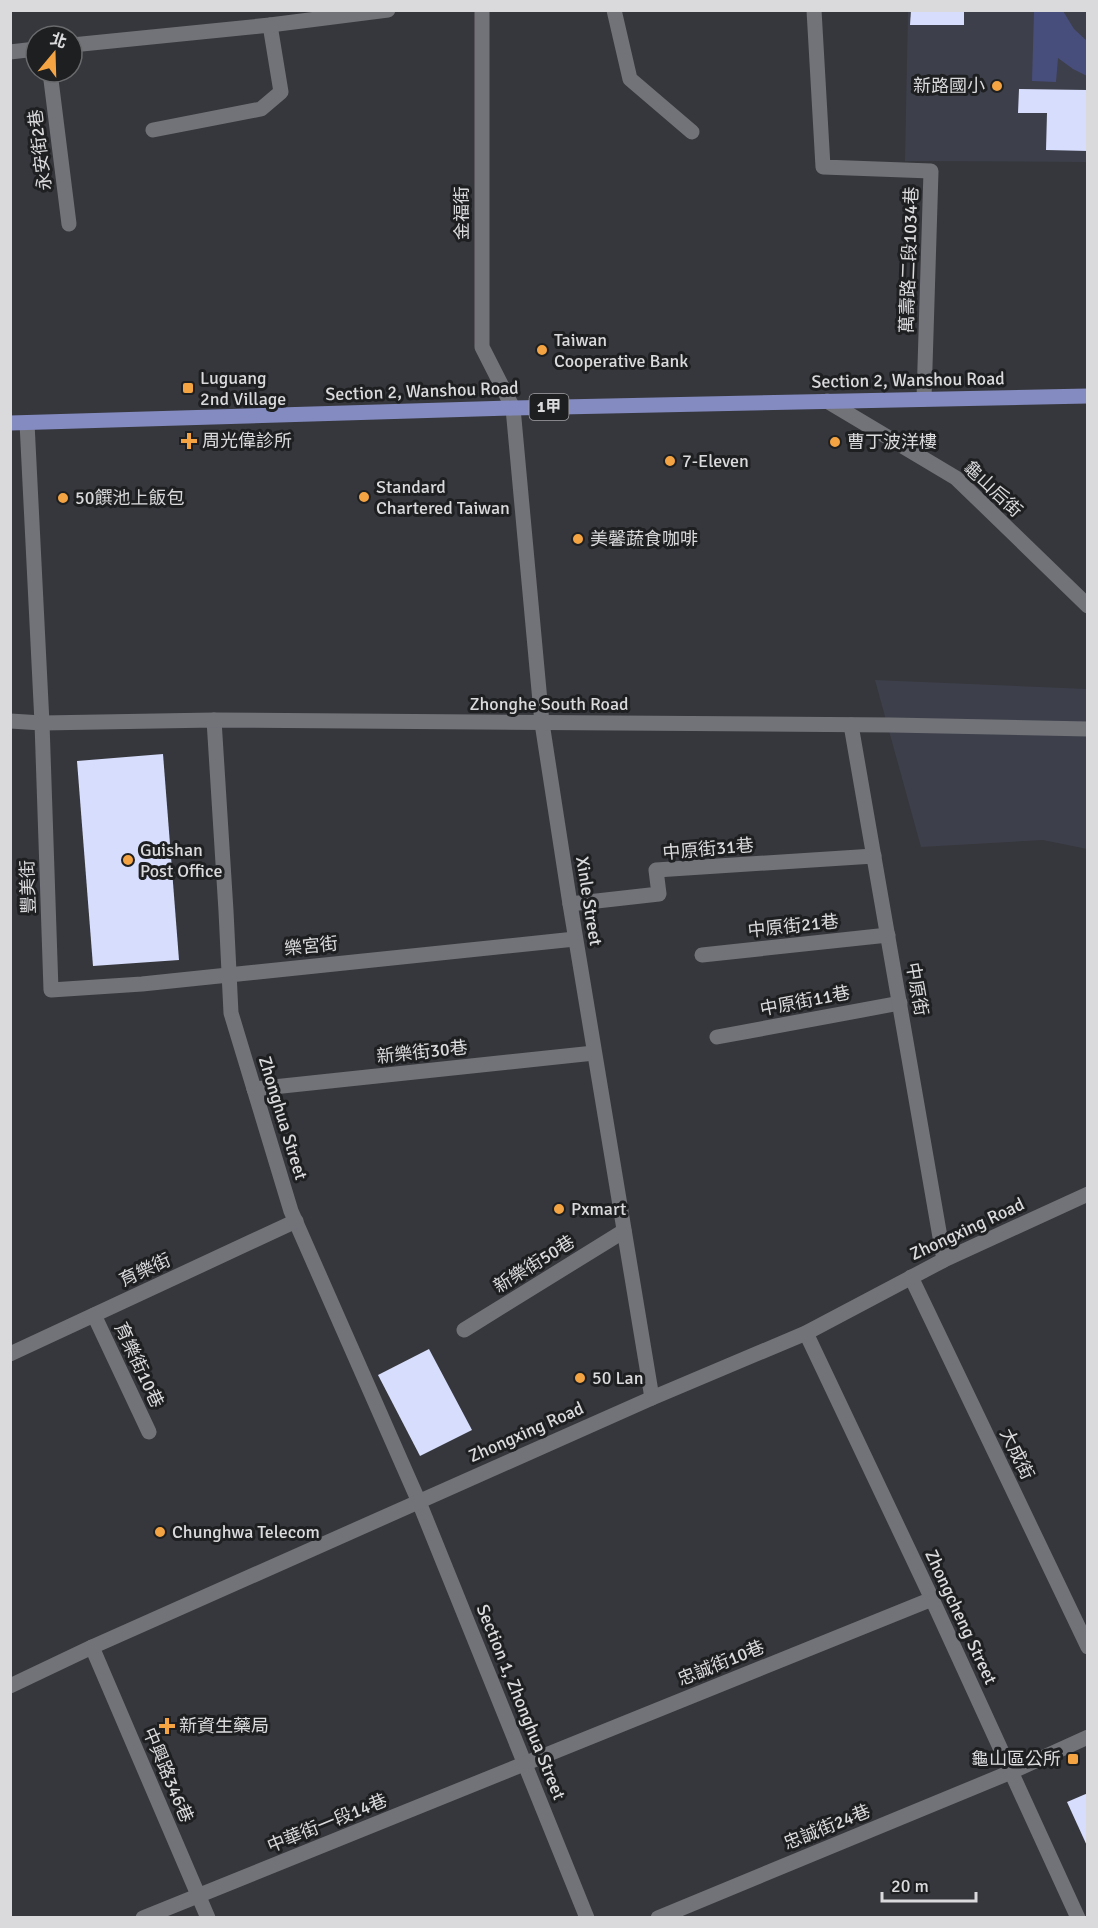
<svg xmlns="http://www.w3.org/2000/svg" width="1098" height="1928" viewBox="0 0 1098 1928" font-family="Signika,'Noto Sans TC',sans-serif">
<rect width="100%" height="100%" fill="#36373c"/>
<g fill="#3d3f4a">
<polygon points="908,11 1087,11 1087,162 905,161"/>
<polygon points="875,680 1087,689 1087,849 1043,840 921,847"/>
</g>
<polygon fill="#484e7b" points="1034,11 1063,11 1074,29 1087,41 1087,76 1073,69 1058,58 1056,82 1032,81"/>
<g fill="#d7ddfc">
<polygon points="911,10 964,10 964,25 910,25"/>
<polygon points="1019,89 1088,90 1088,151 1046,150 1047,113 1018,113"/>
<polygon points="163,754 179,960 93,966 77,761"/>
<polygon points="429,1349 472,1430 420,1456 378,1375"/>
<polygon points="1088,1793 1088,1848 1067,1802"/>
</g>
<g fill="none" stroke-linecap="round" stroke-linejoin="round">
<g stroke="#727379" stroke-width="15">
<polyline points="614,10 630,79 692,132"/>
<polyline points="814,10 823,167 931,171 924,399"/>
<polyline points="50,72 69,224"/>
<polyline points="153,130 261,109 281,92 270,25"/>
<polyline points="827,401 956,478 1088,606"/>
<polyline points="214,720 226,911 231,1013 291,1211 419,1502 587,1918"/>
<polyline points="570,904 659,894 656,870 874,856"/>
<polyline points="702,955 888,935"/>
<polyline points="717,1037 900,1003"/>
<polyline points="254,1089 594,1053"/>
<polyline points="911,1277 1088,1647"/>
<polyline points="94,1315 149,1432"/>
<polyline points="464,1330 624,1231"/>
<polyline points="10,1354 296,1221"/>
<polyline points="143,1918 932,1599"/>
<polyline points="658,1918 1011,1772 1088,1737"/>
</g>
<g stroke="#727379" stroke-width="15">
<polyline points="482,10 482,347 513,408 542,723 570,904 652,1398"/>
<polyline points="72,45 270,25 388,10"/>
<polyline points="10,52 36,49"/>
<polyline points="27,423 42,723 51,990 142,984 575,939"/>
<polyline points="10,721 42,723 214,720 892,725 1088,729"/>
<polyline points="851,725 944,1260"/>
<polyline points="806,1333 932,1599 1078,1918"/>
<polyline points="92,1647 208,1918"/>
</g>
<polyline stroke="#727379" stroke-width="15" points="10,1686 92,1647 652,1398 806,1333 944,1260 1088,1194"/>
<polyline stroke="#848bc0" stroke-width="15" points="10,423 513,408 1088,396"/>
</g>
<g fill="#f4a443" stroke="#1e1f21" stroke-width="2">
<circle cx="997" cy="86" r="6"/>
<circle cx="542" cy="350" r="6"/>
<rect x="182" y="382" width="12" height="12" rx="3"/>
<path d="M186 432h6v6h6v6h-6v6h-6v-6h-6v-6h6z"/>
<circle cx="835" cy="442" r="6"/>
<circle cx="670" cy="461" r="6"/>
<circle cx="364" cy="497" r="6"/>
<circle cx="63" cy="498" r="6"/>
<circle cx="578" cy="539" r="6"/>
<circle cx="128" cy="860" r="6"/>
<circle cx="559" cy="1209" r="6"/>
<circle cx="580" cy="1378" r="6"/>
<circle cx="160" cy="1532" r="6"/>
<path d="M164 1717h6v6h6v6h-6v6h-6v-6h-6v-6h6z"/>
<rect x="1067" y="1753" width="12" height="12" rx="3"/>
</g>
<g text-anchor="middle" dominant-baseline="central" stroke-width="6" stroke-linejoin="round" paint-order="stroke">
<rect fill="#1e1f21" stroke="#a2a2a5" stroke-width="1.5" x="529.5" y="394" width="39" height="26" rx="4.5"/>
<g font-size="16" font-weight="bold" fill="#dadadd">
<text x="549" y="407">1甲</text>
</g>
<g font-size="18" fill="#dadadd" stroke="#1e1f21" text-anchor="start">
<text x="985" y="86" text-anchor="end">新路國小</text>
<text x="554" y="340">Taiwan<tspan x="554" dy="21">Cooperative Bank</tspan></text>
<text x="200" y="378">Luguang<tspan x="200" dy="21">2nd Village</tspan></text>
<text x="202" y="441">周光偉診所</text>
<text x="847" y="442">曹丁波洋樓</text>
<text x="682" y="461">7-Eleven</text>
<text x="376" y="487">Standard<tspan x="376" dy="21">Chartered Taiwan</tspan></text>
<text x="75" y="498">50饌池上飯包</text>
<text x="590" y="539">美馨蔬食咖啡</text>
<text x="140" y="850">Guishan<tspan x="140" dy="21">Post Office</tspan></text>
<text x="571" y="1209">Pxmart</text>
<text x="592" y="1378">50 Lan</text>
<text x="172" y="1532">Chunghwa Telecom</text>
<text x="179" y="1726">新資生藥局</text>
<text x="1061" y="1759" text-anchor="end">龜山區公所</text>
</g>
<g font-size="18" fill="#dadadd" stroke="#1e1f21">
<text transform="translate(40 150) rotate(-97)">永安街2巷</text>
<text transform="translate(462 213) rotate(-90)">金福街</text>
<text transform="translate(909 260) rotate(-88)">萬壽路二段1034巷</text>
<text transform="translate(908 380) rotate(-1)">Section 2, Wanshou Road</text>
<text transform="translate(422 391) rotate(-2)">Section 2, Wanshou Road</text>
<text transform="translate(993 489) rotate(43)">龜山后街</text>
<text x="549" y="704">Zhonghe South Road</text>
<text transform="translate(708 849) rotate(-5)">中原街31巷</text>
<text transform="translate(28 887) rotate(-92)">豐美街</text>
<text transform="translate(589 901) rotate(81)">Xinle Street</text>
<text transform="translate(793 926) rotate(-6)">中原街21巷</text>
<text transform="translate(311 946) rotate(-6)">樂宮街</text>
<text transform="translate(917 989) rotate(80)">中原街</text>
<text transform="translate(805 1001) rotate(-11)">中原街11巷</text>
<text transform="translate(422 1052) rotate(-6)">新樂街30巷</text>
<text transform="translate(283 1118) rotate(73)">Zhonghua Street</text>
<text transform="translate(967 1229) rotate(-25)">Zhongxing Road</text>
<text transform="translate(534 1264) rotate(-32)">新樂街50巷</text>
<text transform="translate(145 1270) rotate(-25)">育樂街</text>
<text transform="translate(139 1365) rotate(65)">育樂街10巷</text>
<text transform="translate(526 1432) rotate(-24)">Zhongxing Road</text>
<text transform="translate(1017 1454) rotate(64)">大成街</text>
<text transform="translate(961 1617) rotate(65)">Zhongcheng Street</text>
<text transform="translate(721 1663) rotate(-22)">忠誠街10巷</text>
<text transform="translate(521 1702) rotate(68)">Section 1, Zhonghua Street</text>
<text transform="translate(168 1775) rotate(67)">中興路346巷</text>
<text transform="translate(327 1823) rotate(-22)">中華街一段14巷</text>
<text transform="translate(827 1827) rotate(-22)">忠誠街24巷</text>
</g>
</g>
<rect width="1098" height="1928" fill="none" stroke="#dadadd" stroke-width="24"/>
<g transform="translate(54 54) rotate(19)"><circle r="28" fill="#1e1f21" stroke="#696a6c" stroke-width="1.5"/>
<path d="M0-4.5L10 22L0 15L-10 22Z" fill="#f4a443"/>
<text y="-9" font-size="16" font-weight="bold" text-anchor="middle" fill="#dadadd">北</text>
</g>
<path d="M882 1892v9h94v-9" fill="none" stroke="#dadadd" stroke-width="3"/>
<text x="891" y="1892" font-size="18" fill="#dadadd" stroke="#1e1f21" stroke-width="4.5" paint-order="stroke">20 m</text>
</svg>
